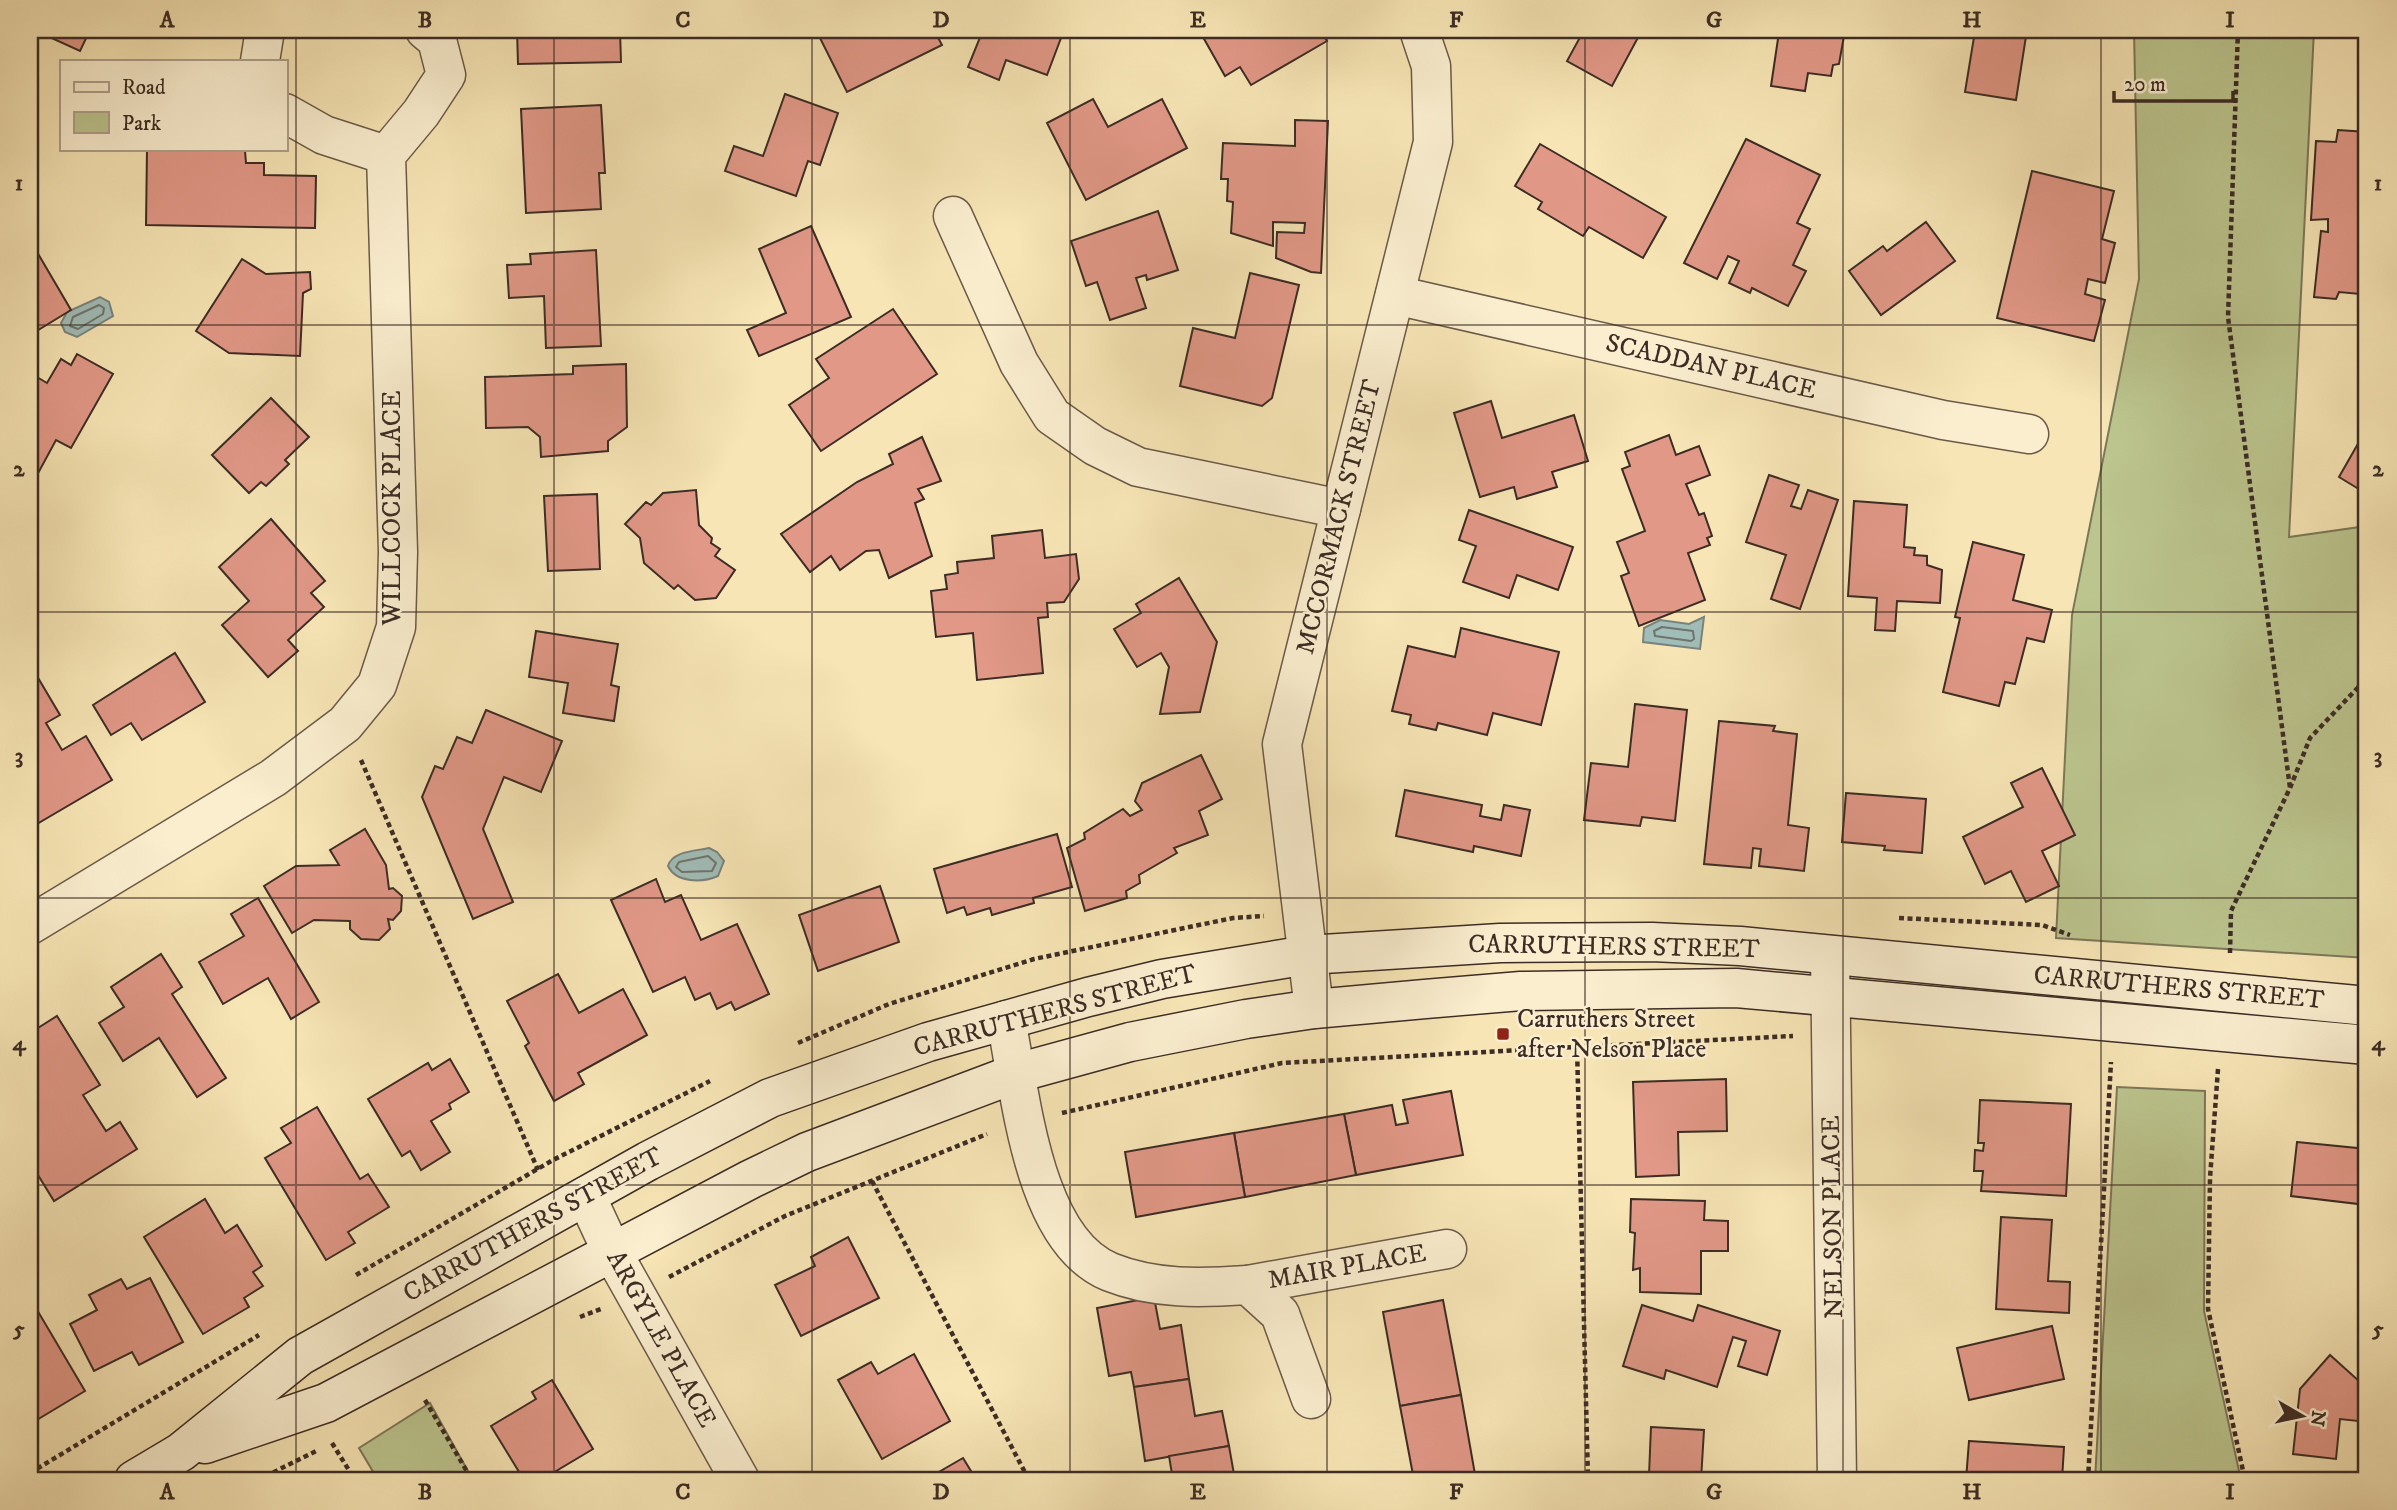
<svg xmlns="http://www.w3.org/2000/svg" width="2397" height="1510" viewBox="0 0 2397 1510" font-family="'IM FELL DW Pica',serif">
<rect width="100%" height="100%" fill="#f7e5b5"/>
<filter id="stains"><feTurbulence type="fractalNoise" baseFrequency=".00286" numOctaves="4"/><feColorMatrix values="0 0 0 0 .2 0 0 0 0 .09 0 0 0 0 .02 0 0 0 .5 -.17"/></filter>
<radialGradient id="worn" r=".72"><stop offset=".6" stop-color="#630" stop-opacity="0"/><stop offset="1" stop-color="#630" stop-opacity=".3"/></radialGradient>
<g fill="#bcc58e" stroke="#7c785a" stroke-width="2">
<polygon points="2134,30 2314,30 2289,537 2367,526 2367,958 2056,938 2072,615 2139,279"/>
<polygon points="2117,1087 2205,1091 2204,1311 2241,1480 2095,1480"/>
<polygon points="430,1403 473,1480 378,1480 359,1448"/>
</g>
<g fill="#a1bdb8" stroke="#79837d" stroke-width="2">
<polygon points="100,297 109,302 113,316 77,337 65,332 61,323 67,312"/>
<polygon points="1704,617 1700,649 1643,642 1644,628 1660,620 1689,624"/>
<path d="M709,848L717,852L724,861L718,876C702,883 676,883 668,866C672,851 696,851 709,848Z"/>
</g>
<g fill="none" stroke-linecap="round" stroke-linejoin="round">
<g stroke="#6e746e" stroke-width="2">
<polygon points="99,305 104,308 103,314 78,329 70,326 73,317"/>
<polygon points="1662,627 1693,631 1694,639 1691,641 1655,636 1654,631"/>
<polygon points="708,856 716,863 712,871 682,872 676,867 679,862"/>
</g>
</g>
<g fill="#e19887" stroke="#3c2c25" stroke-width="2">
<polygon points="34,30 90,30 80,51"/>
<polygon points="517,30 620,30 621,62 518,64"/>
<polygon points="816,30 934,30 942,45 847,92"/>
<polygon points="983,30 1064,30 1047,75 1006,60 999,80 968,67"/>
<polygon points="1199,30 1320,30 1327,41 1251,85 1240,67 1225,76"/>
<polygon points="1584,30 1642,30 1612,86 1567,61"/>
<polygon points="1789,30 1836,30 1835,34 1844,36 1839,64 1833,65 1831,76 1808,73 1805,91 1771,86 1779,32 1789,33"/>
<polygon points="1971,30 2027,30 2016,100 1965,92 1975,31"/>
<polygon points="785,94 838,113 820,165 808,161 796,196 725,171 734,146 763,156"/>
<polygon points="1093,99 1108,127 1162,99 1187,148 1086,200 1047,123"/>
<polygon points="601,105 605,173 599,173 601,209 526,213 521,109"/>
<polygon points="1295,120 1328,121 1321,273 1311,272 1276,258 1277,232 1304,233 1305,223 1273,222 1273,246 1231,233 1233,202 1227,201 1228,179 1221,179 1223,143 1295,146"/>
<polygon points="2338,130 2367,132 2367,227 2360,294 2339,292 2336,299 2314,297 2321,231 2328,232 2328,219 2311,220 2316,141 2336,142"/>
<polygon points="1746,139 1820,175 1797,223 1810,229 1793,265 1806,271 1788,306 1752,288 1750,293 1729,283 1739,261 1728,256 1717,279 1684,263"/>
<polygon points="1540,144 1666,217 1643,258 1589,227 1583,236 1538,209 1542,202 1515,186"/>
<polygon points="147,149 245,151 246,163 264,163 264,175 316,176 315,228 146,225"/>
<polygon points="2032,171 2114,191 2102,239 2115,243 2105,283 2088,279 2085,294 2105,300 2094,341 1997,318"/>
<polygon points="1158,211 1178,270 1147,280 1146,275 1136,278 1146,308 1110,320 1097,282 1086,286 1071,241"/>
<polygon points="1926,222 1955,261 1881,315 1849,271 1883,246 1887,251"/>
<polygon points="811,226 851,317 759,356 747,330 786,313 759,249"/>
<polygon points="30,240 71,310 30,335"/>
<polygon points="596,250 601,346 546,348 544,296 509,298 507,265 531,264 530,254"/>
<polygon points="242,259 266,274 310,272 311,289 303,293 300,356 229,353 196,331"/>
<polygon points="1250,273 1299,285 1272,398 1262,406 1180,386 1193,328 1235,338"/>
<polygon points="893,309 937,374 821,451 789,405 829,378 816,359"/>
<polygon points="77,354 113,374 71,448 56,440 30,488 30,373 47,383 61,359 71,365"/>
<polygon points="626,364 627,427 608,441 608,451 541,457 540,437 528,427 486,428 485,377 573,374 573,366"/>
<polygon points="271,398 309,437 285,460 289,464 266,486 261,482 249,493 212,455"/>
<polygon points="1491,401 1502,438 1574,415 1588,461 1552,472 1557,487 1517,499 1514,487 1480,497 1454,413"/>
<polygon points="2367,428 2367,494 2339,477"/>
<polygon points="1669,435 1676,455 1699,446 1710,475 1686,484 1699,515 1704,513 1712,536 1707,538 1710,545 1688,553 1705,600 1639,626 1621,576 1629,573 1617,542 1645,531 1622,469 1630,466 1625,452"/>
<polygon points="922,437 941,481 918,489 924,499 915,503 932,556 889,578 879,550 866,551 840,570 831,556 810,572 781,534 857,482 893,464 889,454"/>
<polygon points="1769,475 1799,485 1791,506 1801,509 1808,490 1838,500 1800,609 1771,599 1786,555 1746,542"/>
<polygon points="696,490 699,525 712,538 711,543 720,549 715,556 735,570 716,598 695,600 678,585 674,589 644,563 640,538 625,524 646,502 651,505 663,493"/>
<polygon points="597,494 600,569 548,571 544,496"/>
<polygon points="1854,501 1907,505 1904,547 1915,548 1914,555 1927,556 1927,565 1942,570 1940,603 1897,601 1895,631 1875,630 1877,598 1848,596"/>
<polygon points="1469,510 1573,547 1558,590 1517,575 1509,598 1463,582 1476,546 1459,540"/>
<polygon points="271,519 325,581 311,593 324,607 288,640 298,651 268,677 222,625 249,601 219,567"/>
<polygon points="1042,530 1045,558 1076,554 1079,579 1064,602 1047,603 1048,617 1038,618 1043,673 977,680 973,633 936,637 931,591 947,589 945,575 958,573 957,562 994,558 992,536"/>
<polygon points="1973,542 2024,555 2013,600 2052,610 2044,642 2027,638 2015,684 2005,682 1999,706 1943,692 1960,618 1955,617"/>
<polygon points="1179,578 1217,642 1200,712 1160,714 1169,667 1161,653 1137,667 1114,629 1141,613 1136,604"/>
<polygon points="1461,628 1559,652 1541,725 1493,713 1487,735 1438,723 1436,730 1409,724 1411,715 1392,711 1408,646 1455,657"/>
<polygon points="536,631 618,644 611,685 619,687 614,721 563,713 568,683 529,677"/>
<polygon points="175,653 205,702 142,740 131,723 111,735 93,705"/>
<polygon points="34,671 60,715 46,723 62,750 86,736 112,780 30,828 30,674"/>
<polygon points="1635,704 1687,710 1675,821 1642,817 1640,826 1584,820 1591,763 1628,767"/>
<polygon points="486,710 562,741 541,792 504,777 483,829 513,902 473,919 422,797 435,766 443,769 457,737 472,743"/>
<polygon points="1719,721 1775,726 1773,731 1797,734 1788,825 1809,828 1804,871 1759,866 1761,849 1753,848 1751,868 1704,864"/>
<polygon points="1201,755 1222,799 1199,811 1208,835 1174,848 1177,853 1139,875 1140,883 1126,891 1127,898 1085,911 1067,848 1085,839 1084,833 1123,809 1130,816 1142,810 1135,801 1142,783"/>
<polygon points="2042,768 2075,835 2042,851 2059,886 2026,902 2011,871 1985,884 1963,837 2023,807 2011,783"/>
<polygon points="1405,790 1482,805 1480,816 1501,820 1504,805 1530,810 1521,856 1474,846 1473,852 1396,836"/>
<polygon points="1846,793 1926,799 1922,853 1884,850 1885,846 1842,842"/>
<polygon points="365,829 386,865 389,889 393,888 402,896 401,911 393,920 388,919 390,929 379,940 361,939 350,929 350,921 314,920 292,933 264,886 296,866 339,865 330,850"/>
<polygon points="1057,834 1072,887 1033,898 1034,903 992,915 990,908 967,915 964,907 947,913 934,869"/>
<polygon points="656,879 665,902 681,895 701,940 737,924 769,994 735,1010 731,1002 717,1009 710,993 695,1000 685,977 653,992 611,900"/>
<polygon points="880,886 899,942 818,971 799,915"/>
<polygon points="258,898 319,1002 291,1019 268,978 223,1004 199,962 244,936 231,914"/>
<polygon points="161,954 182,987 172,994 226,1078 197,1097 159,1038 123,1061 99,1023 124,1007 111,987"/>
<polygon points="558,974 579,1013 623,989 647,1035 578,1073 584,1084 554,1101 525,1046 529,1043 507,1001"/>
<polygon points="57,1016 100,1085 83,1095 106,1131 120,1122 137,1149 54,1201 30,1162 30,1033"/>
<polygon points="450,1059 469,1092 449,1104 451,1109 431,1121 450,1152 421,1170 410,1151 402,1156 368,1099 428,1063 432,1070"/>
<polygon points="1726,1079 1727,1131 1678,1132 1679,1175 1636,1177 1633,1082"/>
<polygon points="1451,1091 1463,1155 1356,1175 1344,1114 1392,1105 1396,1125 1408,1123 1403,1100"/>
<polygon points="1980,1100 2071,1104 2066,1196 1981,1191 1983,1171 1974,1171 1975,1150 1983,1151 1984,1143 1978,1143"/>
<polygon points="317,1107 360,1179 368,1174 389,1207 348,1232 355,1243 326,1260 265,1158 291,1143 281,1128"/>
<polygon points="1344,1114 1356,1175 1245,1197 1234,1133"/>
<polygon points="1234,1133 1245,1197 1136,1217 1125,1152"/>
<polygon points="2297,1142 2367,1149 2367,1205 2291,1196"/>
<polygon points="205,1199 225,1233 237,1225 262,1266 253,1272 263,1286 244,1298 249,1307 203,1334 144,1237"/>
<polygon points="1631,1199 1705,1201 1704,1220 1728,1221 1728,1251 1701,1251 1701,1294 1640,1292 1640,1268 1633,1270 1635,1233 1630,1232"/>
<polygon points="2001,1217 2052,1220 2048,1281 2070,1282 2069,1313 1996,1309"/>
<polygon points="848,1237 879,1298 801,1336 775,1285 815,1266 811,1257"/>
<polygon points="150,1278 183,1342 139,1365 132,1352 94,1371 70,1324 97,1310 89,1295 121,1279 127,1289"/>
<polygon points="1154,1297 1160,1329 1181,1325 1189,1379 1134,1387 1131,1372 1109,1376 1097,1308"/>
<polygon points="30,1298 85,1391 30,1424 30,1366 38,1361 30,1346"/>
<polygon points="1443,1300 1461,1395 1400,1406 1383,1312"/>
<polygon points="1642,1305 1693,1321 1698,1305 1780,1331 1767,1375 1738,1366 1746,1341 1733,1337 1717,1387 1666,1370 1664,1379 1623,1366"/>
<polygon points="2052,1326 2064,1379 1969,1400 1957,1348"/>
<polygon points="2365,1332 2367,1333 2367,1422 2340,1419 2336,1459 2293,1454 2300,1389 2330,1355 2360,1382"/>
<polygon points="914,1354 950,1421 882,1459 838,1380 871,1362 878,1374"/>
<polygon points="1189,1379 1195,1416 1222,1411 1229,1446 1145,1461 1134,1387"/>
<polygon points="552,1380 593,1449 541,1480 524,1480 491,1426 536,1399 532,1392"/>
<polygon points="1461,1395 1476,1480 1414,1480 1400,1406"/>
<polygon points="1651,1427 1704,1430 1701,1480 1644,1480 1645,1475 1649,1475"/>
<polygon points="1969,1441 2064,1447 2062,1480 1966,1480"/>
<polygon points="1229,1446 1235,1480 1173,1480 1169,1456"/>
<polygon points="963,1458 974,1476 967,1480 925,1480"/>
<polygon points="595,1473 599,1480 582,1480"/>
</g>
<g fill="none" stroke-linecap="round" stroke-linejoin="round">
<g stroke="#6b5a49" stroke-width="41">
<g id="street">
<polyline points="260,61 265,30"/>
<polyline points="285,113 324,135 386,155"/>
<polyline points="953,216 1019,363 1052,416 1095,446 1138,467 1341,509"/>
<polyline points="1395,295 1943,420 2029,434"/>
<polyline points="30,925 273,778 345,724 377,685 396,627 398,552 386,155 421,113 446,75 437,40 425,30"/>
<polyline points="1830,955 1837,1480"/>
<polyline points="1314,1009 1282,744 1433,142 1431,66 1419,30"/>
<path d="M1006,1020C1021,1094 1032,1240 1110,1272C1155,1290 1201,1288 1248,1285L1280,1314L1311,1399"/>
<polyline points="586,1196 612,1252 740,1480"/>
<polyline points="1248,1285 1447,1249"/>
</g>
</g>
<g stroke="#3c2c25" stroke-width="41">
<g id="secondary">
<polyline points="205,1444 326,1403 751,1179 807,1152 1017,1073 1130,1042 1246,1019 1314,1009 1425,999 1521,991 1736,988 2367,1045"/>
<polyline points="134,1480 181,1452 300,1356 648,1161 770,1098 928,1042 1088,997 1162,979 1307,955 1500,943 1652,942 1740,946 2367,1006"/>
</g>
</g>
<g stroke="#3c2c25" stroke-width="4.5" stroke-dasharray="5 3.5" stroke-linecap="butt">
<polyline points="2238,30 2228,317 2290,788"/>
<polyline points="361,760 538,1170"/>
<polyline points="1899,918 2042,925 2070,935"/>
<polyline points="2230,953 2231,911 2290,788 2310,738 2367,678"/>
<polyline points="798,1043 889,1004 1034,959 1233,918 1264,916"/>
<polyline points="1577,1047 1793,1036"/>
<polyline points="2218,1069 2210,1178 2208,1309 2245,1480"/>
<polyline points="1062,1113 1282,1063 1577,1047 1588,1480"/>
<polyline points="872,1181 1029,1480"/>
<polyline points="356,1275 553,1160 710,1081"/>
<polyline points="669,1277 785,1216 987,1134"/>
<polyline points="580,1317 601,1309"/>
<polyline points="425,1400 472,1480"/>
<polyline points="332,1443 355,1480"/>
<polyline points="30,1473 259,1335"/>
<polyline points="258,1480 316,1451"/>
<polyline points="2088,1480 2111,1062"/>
</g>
<use href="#street" stroke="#faeecf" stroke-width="38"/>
<use href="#secondary" stroke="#faeecf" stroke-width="38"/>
</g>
<path fill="none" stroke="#3c2c25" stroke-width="2" stroke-opacity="0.55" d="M296,30V1480M554,30V1480M812,30V1480M1070,30V1480M1327,30V1480M1585,30V1480M1843,30V1480M2101,30V1480M30,325H2367M30,612H2367M30,898H2367M30,1185H2367"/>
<rect fill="#8f2418" stroke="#faeecf" stroke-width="2.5" x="1496" y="1027" width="14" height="14" rx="3.5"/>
<g text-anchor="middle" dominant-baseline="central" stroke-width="5" stroke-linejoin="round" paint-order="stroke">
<g font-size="26" fill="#3c2c25" stroke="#faeecf">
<text transform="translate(1711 367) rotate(13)">SCADDAN PLACE</text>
<text transform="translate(392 508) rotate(-90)">WILLCOCK PLACE</text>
<text transform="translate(1339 517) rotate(-76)">MCCORMACK STREET</text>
<text transform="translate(1614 947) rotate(1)">CARRUTHERS STREET</text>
<text transform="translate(2179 988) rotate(5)">CARRUTHERS STREET</text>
<text transform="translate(1055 1011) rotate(-15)">CARRUTHERS STREET</text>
<text transform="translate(1833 1217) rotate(-91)">NELSON PLACE</text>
<text transform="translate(533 1225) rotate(-29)">CARRUTHERS STREET</text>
<text transform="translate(1347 1267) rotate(-10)">MAIR PLACE</text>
<text transform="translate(661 1339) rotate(61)">ARGYLE PLACE</text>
</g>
<g font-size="26" fill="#3c2c25" stroke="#faeecf" text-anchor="start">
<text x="1517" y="1019">Carruthers Street<tspan x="1517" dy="30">after Nelson Place</tspan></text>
</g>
</g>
<rect width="2397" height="1510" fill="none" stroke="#f7e5b5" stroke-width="77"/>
<rect x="60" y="60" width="228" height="91" fill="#faeecf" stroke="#aea08b" stroke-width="2"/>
<rect x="74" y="82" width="35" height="10" fill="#faeecf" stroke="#aea08b" stroke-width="2"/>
<text x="122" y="94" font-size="21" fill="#3c2c25">Road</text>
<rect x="74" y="112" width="35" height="21" fill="#bcc58e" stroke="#aea08b" stroke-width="2"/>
<text x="122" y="130" font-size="21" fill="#3c2c25">Park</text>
<g transform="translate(2302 1416) rotate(99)" stroke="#faeecf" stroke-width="5" paint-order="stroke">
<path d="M0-5L12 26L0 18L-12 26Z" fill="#3c2c25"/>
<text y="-10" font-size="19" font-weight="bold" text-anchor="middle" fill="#3c2c25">N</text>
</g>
<path d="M2114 91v10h119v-10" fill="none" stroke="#3c2c25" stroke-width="3.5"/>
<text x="2124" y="91" font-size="21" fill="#3c2c25" stroke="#faeecf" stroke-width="5" paint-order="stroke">20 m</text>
<rect x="38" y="38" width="2320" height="1434" fill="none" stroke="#3c2c25" stroke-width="2.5"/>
<g font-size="23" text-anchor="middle" font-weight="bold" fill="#3c2c25">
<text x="167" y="27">A</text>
<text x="425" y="27">B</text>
<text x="683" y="27">C</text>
<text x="941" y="27">D</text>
<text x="1198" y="27">E</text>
<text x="1456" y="27">F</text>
<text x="1714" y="27">G</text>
<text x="1972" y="27">H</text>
<text x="2230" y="27">I</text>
<text x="19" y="190">1</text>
<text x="2378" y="190">1</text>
<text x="19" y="476">2</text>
<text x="2378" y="476">2</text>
<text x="19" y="763">3</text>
<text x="2378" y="763">3</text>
<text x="19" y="1050">4</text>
<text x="2378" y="1050">4</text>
<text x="19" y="1336">5</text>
<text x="2378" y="1336">5</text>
<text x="167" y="1499">A</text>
<text x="425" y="1499">B</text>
<text x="683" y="1499">C</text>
<text x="941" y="1499">D</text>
<text x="1198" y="1499">E</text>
<text x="1456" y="1499">F</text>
<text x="1714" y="1499">G</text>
<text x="1972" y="1499">H</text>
<text x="2230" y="1499">I</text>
</g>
<rect width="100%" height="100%" filter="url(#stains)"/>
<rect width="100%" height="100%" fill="url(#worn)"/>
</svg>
